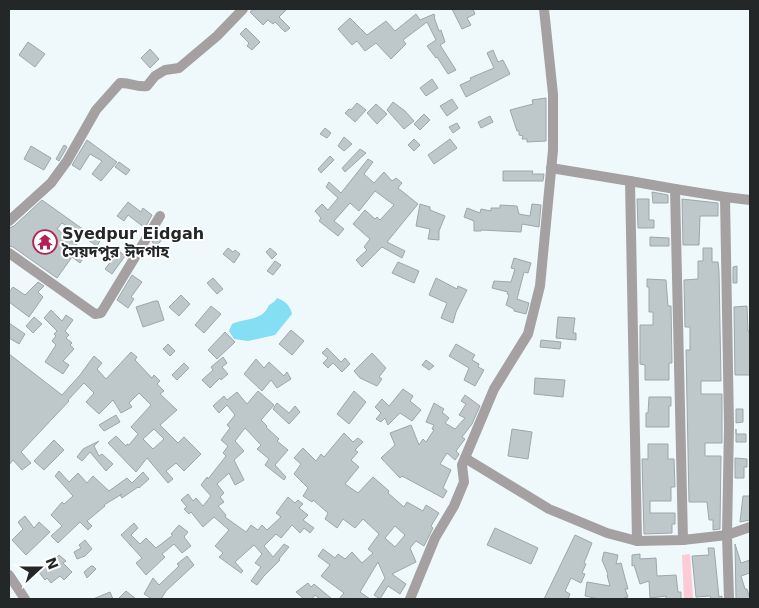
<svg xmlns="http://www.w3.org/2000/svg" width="759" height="608" viewBox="0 0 759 608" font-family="'DejaVu Sans','Noto Sans Bengali',sans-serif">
<rect width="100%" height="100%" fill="#eff9fc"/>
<polygon fill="#fdcad5" points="690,554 693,598 684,599 682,555"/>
<path fill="#84def4" d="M277,298C285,301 290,305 292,314L275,335L248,341L234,339L229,331L232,324C246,317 262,322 269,305L274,302Z"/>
<g fill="#bec8cb" stroke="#9da7a9" fill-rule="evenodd">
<polygon points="254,9 287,9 279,17 290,28 285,32 275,22 273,24 268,20 263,25 250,12"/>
<polygon points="452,9 473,9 475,14 467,18 471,25 462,29"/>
<polygon points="416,14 420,20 434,14 435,16 434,17 439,31 441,30 445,42 440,45 456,70 448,74 437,57 436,58 427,46 436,40 427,22 403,40 406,44 391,59 376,43 365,51 357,41 352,45 338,29 350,18 367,35 386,21 395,31"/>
<polygon points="246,28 260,42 252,50 247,46 249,43 240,34"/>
<polygon points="28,42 45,54 35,67 19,55"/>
<polygon points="150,49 159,59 150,68 141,58"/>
<polygon points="493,50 498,62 503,60 510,74 466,97 460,85 471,80 470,78 494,68 487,53"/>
<polygon points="432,79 438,88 426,96 420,88"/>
<polygon points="546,98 546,141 527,142 527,139 522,139 523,136 519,135 519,131 517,131 510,110 533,104 532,100"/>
<polygon points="452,99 458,108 447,116 440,106"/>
<polygon points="393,102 405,111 414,121 404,129 387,110"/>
<polygon points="357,103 366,110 355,122 345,113 349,109 351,110"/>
<polygon points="376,104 387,114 377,124 367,113"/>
<polygon points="424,114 430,120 420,130 414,124"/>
<polygon points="490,116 493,122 481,128 478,122"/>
<polygon points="457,123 460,128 453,133 449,127"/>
<polygon points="325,128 331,133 327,138 320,134"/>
<polygon points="344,137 352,144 344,151 338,146"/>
<polygon points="414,139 420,145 414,151 408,145"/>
<polygon points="450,139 457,148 434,164 428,155"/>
<polygon points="87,140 117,162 101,181 92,174 102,161 90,154 80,170 72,165"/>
<polygon points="64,145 67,147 59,161 56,159"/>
<polygon points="31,146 51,158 44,170 24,159"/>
<polygon points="360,149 366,153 345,172 342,168"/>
<polygon points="330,156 334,160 321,173 318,169"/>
<polygon points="368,159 373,162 364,174 374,183 384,172 392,181 396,178 402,183 398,188 418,204 387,242 405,251 402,258 382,247 362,267 356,260 367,250 364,247 370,239 353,224 365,210 375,219 377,217 380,220 394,205 375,191 359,211 350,203 334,221 344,229 338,236 319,221 321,218 315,211 322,204 328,210 338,198 326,187 329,182 341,193"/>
<polygon points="119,162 130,170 126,175 115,167"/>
<polygon points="503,171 533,171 532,174 544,174 543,181 503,181"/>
<polygon points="652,192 668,195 668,203 653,203"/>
<polygon points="637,199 649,199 649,220 654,220 654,228 638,228"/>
<polygon points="682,199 718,203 718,216 700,216 699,245 683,245"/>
<polygon points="42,200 91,235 92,233 101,239 97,246 62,223 57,229 87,253 80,263 72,257 57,278 13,247 9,246 9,228 14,226"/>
<polygon points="128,202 141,212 143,208 152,215 145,228 128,215 124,221 117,216"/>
<polygon points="420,204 430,207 430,210 445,216 439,231 439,240 428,239 430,229 416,226"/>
<polygon points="532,204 541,205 539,227 522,224 521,232 481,230 481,231 474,231 474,221 464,217 467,208 480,213 481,209 491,211 491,208 500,208 500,205 517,206 519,214 530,216"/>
<polygon points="156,235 162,240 156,246 152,242"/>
<polygon points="650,237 669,238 669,246 650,246"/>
<polygon points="228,248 233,252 235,250 240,254 234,263 223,254"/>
<polygon points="270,248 277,254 272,259 266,252"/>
<polygon points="703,248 712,248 712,262 718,262 719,271 721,381 701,381 701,394 722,394 722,443 705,443 705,456 721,456 720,529 713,530 713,520 709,520 707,502 689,502 686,350 690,350 690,327 685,327 684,280 698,279 698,261 703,261"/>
<polygon points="119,251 125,256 112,274 105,269"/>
<polygon points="514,258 531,263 528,273 524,272 517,299 529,303 526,314 514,311 514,309 506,305 509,295 507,294 508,292 492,288 494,281 511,282 515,269 511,268"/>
<polygon points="275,261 281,265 273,275 267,271"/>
<polygon points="398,262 419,271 414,283 392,273"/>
<polygon points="737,266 737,283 733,283 733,267"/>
<polygon points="132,275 142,282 131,297 134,299 128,308 117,300"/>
<polygon points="213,278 223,289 217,294 207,283"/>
<polygon points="436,278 457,289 458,286 467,290 456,312 453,323 441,318 447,303 429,295"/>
<polygon points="647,279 666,280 668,306 671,306 672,363 669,363 669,380 645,380 645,365 640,364 640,325 653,325 653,312 649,312 649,287 647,287"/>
<polygon points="38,282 44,286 38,292 43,297 29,317 9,302 9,292 13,287 25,295"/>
<polygon points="181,295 190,304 179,316 169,307"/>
<polygon points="155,301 158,301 164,320 143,327 136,307"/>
<polygon points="211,306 221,314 204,333 195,325"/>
<polygon points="747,306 748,331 750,331 750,375 735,375 734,307"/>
<polygon points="51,310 62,321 66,315 73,320 65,331 69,335 66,338 72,343 70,345 74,349 63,361 69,365 63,374 45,362 56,345 52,341 56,336 54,334 57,331 44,318"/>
<polygon points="34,317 42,324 33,333 26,326"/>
<polygon points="558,317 575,318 573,333 576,333 576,340 556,338"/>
<polygon points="9,323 25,334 19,344 9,338"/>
<polygon points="291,330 304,341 292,355 279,344"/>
<polygon points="225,332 235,342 217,359 208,350"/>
<polygon points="541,340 561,342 560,349 540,347"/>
<polygon points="168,344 175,351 170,356 163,349"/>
<polygon points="456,344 475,355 472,360 479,364 478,367 484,370 475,386 464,380 469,368 449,356"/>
<polygon points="327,348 341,362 345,358 350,364 342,372 333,363 328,368 323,363 328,358 322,353"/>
<path d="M131,352L137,357L135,360L152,378L154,375L160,381L157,384L164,391L160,394L177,410L160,425L178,443L184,437L201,454L184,471L176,463L166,471L173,479L168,483L147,458L136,472L108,443L116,436L126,446L127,444L129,445L138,434L131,427L151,405L139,393L129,403L132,407L121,413L113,400L99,414L86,402L94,393L84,383L68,400L69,401L21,452L31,463L22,470L13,460L9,465V354L62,395L80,375L94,356L102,363L97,369L106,379ZM154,429L164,439L153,449L143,439Z"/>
<polygon points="372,353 386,368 379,377 382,379 377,386 360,378 354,371"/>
<polygon points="223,357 227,363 222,367 228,374 221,380 220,378 210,388 202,380 213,370 211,367"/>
<polygon points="256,359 264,368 269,362 284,376 287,372 291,379 277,388 271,380 262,391 244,374"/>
<polygon points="426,360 434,366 429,370 422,365"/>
<polygon points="184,363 189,368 177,380 172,375"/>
<polygon points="535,378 565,380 563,397 534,394"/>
<polygon points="403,389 413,396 410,401 421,410 412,421 400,413 388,425 385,418 381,422 376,419 381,413 375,407 382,399 389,406"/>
<polygon points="258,391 274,405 261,420 267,426 266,427 279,439 277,441 288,450 275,465 286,477 284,480 265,465 269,459 257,449 261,445 245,428 235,441 244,451 234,460 244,480 235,485 229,473 217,484 224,493 220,497 224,502 218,506 226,515 225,517 246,532 251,525 258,530 262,525 267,530 281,517 276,513 288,497 295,503 298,500 303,504 299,508 308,515 303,520 314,528 310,533 304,528 300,533 292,525 281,538 276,534 264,546 273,557 284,544 289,547 279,559 280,560 264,576 257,585 251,581 261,567 255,563 262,554 254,545 235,562 243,571 241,573 219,557 223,553 215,546 229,530 214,517 203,527 191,512 189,514 184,509 187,507 181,500 188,494 193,501 196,498 203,506 211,496 201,485 207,477 208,479 226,456 223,453 228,446 221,440 230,428 227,425 235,415 227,405 219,413 213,406 224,396 227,400 237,392 247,404"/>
<polygon points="354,391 366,402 349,424 337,414"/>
<polygon points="465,395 480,406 472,424 462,437 465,439 456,451 459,454 458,456 455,460 447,453 440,464 451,470 443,488 447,491 443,498 402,476 400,478 381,458 395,445 390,433 411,425 419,445 423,439 426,442 434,430 432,429 434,425 426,422 434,403 444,409 442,412 449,418 445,423 455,429 465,418 459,415 466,404 461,401"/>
<polygon points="649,397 671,397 671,406 669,406 669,427 646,427 646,413 648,413"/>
<polygon points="277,403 289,413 295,406 300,412 289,424 273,409"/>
<polygon points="736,409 743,409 743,422 736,423"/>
<polygon points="116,415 120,422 104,431 99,425"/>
<polygon points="512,429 532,432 528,459 508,456"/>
<polygon points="736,429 736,434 746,434 746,442 736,442"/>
<path d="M344,433L353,442L358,438L363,442L355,450L358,452L351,460L359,467L345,484L358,493L373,477L389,491L388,493L404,507L407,502L423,511L426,505L439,513L431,526L433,528L424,546L416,541L410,548L416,562L392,574L406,584L400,594L388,586L380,599L374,595L385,578L378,562L360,592L370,599H339L344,593L321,576L330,565L318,556L323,549L335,558L338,554L345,559L352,552L362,563L373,553L368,549L379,534L363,519L355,528L343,519L337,528L325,519L328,513L313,500L312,502L303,496L308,488L294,474L301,464L294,458L303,448L316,461L321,454L324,457ZM395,526L405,535L395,547L385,538Z"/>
<polygon points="54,440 64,450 44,470 34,461"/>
<polygon points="99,441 94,446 99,456 102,454 113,464 106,471 90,452 82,461 77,457 83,449"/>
<polygon points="648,444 668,444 668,459 674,459 675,487 671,487 671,501 650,501 650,513 675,513 675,524 672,524 672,533 644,534 642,459 648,459"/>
<polygon points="735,458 747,459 747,467 744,467 744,478 735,478"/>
<polygon points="59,471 69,482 78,473 87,483 93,476 109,491 127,478 132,483 143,472 149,479 139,488 138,487 122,498 120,495 122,494 104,505 105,506 87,521 92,526 88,530 80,522 58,543 51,536 62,526 51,515 62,502 64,504 73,496 55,476"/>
<polygon points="743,496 750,496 750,520 740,522"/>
<polygon points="25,516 34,528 39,522 50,532 26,555 12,540 23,529 18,522"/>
<polygon points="134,523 138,528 131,535 140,544 146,538 156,548 173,535 171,534 179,525 188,532 184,537 191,546 182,553 174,544 162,554 165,557 146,575 136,563 142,558 121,535"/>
<polygon points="495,528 538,548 531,564 487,545"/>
<polygon points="575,535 592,543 584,563 586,564 582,573 585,574 581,583 571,578 565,591 570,594 568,599 544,599"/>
<polygon points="85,540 92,549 85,556 77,559 74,552 81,548 79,545"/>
<polygon points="735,544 741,563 750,560 750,573 741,576 745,589 747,589 750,599 736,599"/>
<polygon points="708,548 714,548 719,597 722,596 722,599 711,599 710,596 696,597 692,556 709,555"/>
<polygon points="604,552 618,555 616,564 621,563 628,589 625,589 628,597 621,599 599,599 585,596 587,582 610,586 607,575 608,574 602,560"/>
<polygon points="640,554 640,559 656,558 657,576 676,575 678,592 681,592 681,599 666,599 666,596 650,598 649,581 640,584 634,565 632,566 632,555"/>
<polygon points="59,555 66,561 63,563 72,572 64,580 60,576 51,583 47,578 45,580 38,571 44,566 46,568"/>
<polygon points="187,556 194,565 166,591 161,599 152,599 144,594 153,578 159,585 179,566 177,564"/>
<polygon points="91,566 93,566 96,569 87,578 84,572"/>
<polygon points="308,583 311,587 314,584 332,599 320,599 315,595 312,599 304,599 296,592"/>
<polygon points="126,591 136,599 118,599"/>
<polygon points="110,592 113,599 93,599"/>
</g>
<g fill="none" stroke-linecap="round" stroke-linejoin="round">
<g stroke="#a5a0a1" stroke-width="10">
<polyline points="551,168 630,181 637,541"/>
<polyline points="630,181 675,189 683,540"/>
<polyline points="675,189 725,197"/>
<path d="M9,221L51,183L67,161L96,110L120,83C131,82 136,88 147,86L155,76L165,70L179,68L217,36L243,9"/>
<polyline points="9,253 95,314 101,313 160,216"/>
<polyline points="465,458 549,509 607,533 637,541 683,540 727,535 750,527"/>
<polyline points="9,575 25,599"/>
<polyline points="410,599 435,538 454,506 464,482 462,465 494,389 528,334 540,286 553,150 553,94 544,9"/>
<polyline points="729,599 727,535 729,426 725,197 750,200"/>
</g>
</g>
<defs>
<g id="temple-ring" transform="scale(1.25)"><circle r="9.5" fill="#fff" stroke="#b02158" stroke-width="1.5"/><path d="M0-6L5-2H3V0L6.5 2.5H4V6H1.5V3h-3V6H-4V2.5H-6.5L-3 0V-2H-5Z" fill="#b02158"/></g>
</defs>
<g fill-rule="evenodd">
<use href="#temple-ring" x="45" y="242"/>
</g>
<g text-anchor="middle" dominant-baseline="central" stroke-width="4" stroke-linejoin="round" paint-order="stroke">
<g font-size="16" font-weight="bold" fill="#232728" stroke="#fff" text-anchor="start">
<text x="62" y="233">Syedpur Eidgah<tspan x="62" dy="18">সৈয়দপুর ঈদগাহ</tspan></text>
</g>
</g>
<rect width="759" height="608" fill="none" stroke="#232728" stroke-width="20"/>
<g transform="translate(40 568) rotate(69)" stroke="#ffffff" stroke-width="4" paint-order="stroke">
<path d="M0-4L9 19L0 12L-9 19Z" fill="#232728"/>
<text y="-8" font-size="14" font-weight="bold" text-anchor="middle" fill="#232728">N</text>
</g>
</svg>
